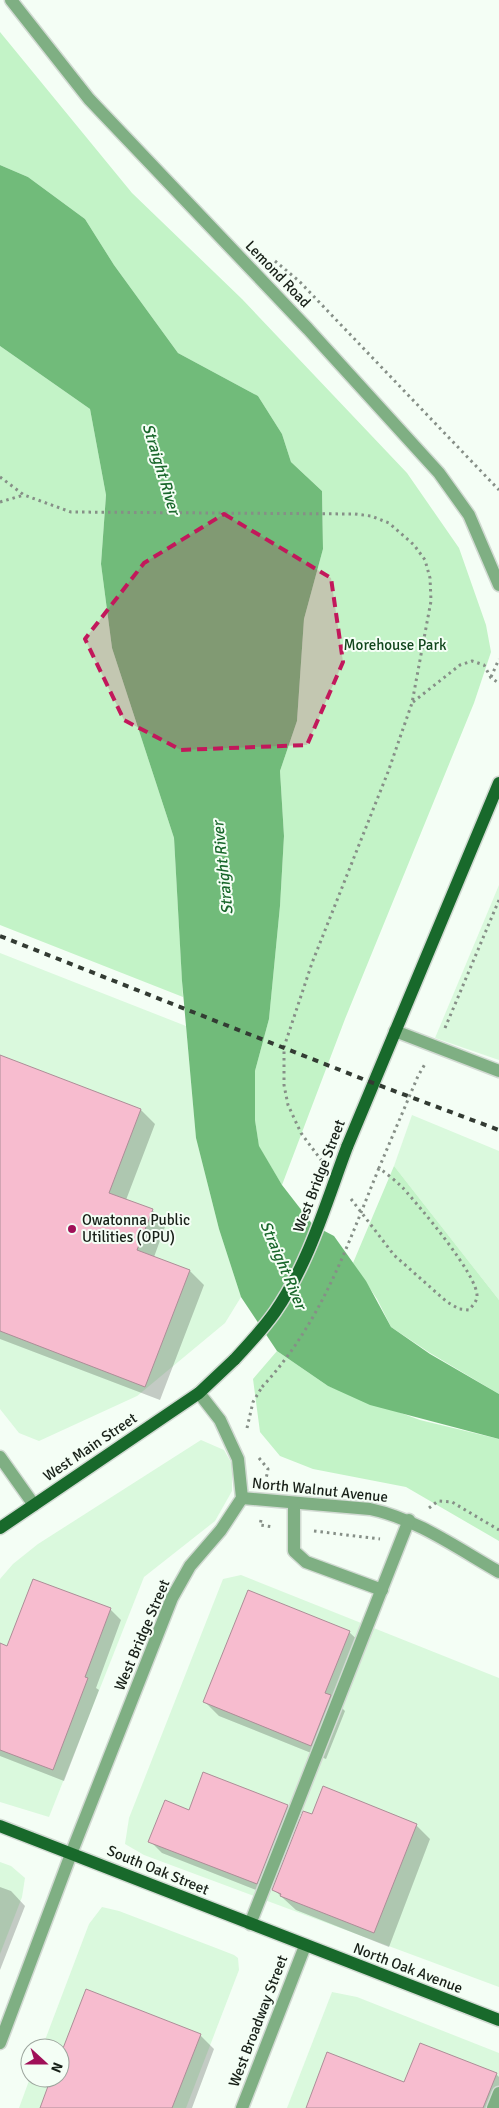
<svg xmlns="http://www.w3.org/2000/svg" width="499" height="2108" viewBox="0 0 499 2108" font-family="Signika,sans-serif">
<rect width="100%" height="100%" fill="#f4fef5"/>
<g fill="#daf9dd">
<polygon points="499,885 499,1060 435,1038"/>
<polygon points="0,953 186,1026 196,1138 219,1229 241,1297 225,1323 137,1396 39,1441 19,1433 0,1409"/>
<polygon points="412,1115 499,1151 499,1300 394,1166"/>
<polygon points="201,1440 224,1450 232,1464 232,1491 215,1521 144,1577 49,1817 0,1802 0,1579 13,1564 38,1544"/>
<polygon points="241,1575 499,1678 499,1987 144,1855 125,1844 129,1818 223,1579"/>
<polygon points="0,1862 11,1866 25,1878 22,1897 0,1954"/>
<polygon points="102,1907 119,1911 216,1948 234,1955 238,1958 239,1970 186,2108 19,2108 30,2078 60,2078 60,2048 42,2048 89,1924"/>
<polygon points="332,1992 357,1997 499,2053 499,2108 287,2108"/>
</g>
<g fill="#c3f3c7">
<polygon points="0,32 132,193 242,299 407,473 459,548 486,625 491,652 474,703 345,1019 282,1185 259,1147 255,1120 255,1071 269,1019 280,906 284,836 280,771 297,721 304,619 323,549 322,491 291,462 282,434 258,396 178,353 114,265 85,219 28,177 0,165"/>
<polygon points="0,346 90,409 106,495 101,564 112,648 174,838 183,997 0,925"/>
<polygon points="394,1166 499,1300 499,1394 430,1353 391,1327 377,1299 353,1263"/>
<polygon points="277,1351 328,1386 420,1420 499,1439 499,1541 406,1487 313,1469 280,1456 260,1432 253,1379"/>
</g>
<polygon fill="#71bb7a" points="0,165 28,177 85,219 114,265 178,353 258,396 282,434 291,462 322,491 323,549 304,619 297,721 280,771 284,836 280,906 269,1019 255,1071 255,1120 259,1146 282,1185 313,1225 334,1236 366,1281 391,1327 430,1354 499,1394 499,1439 370,1405 328,1386 277,1351 241,1297 219,1229 196,1138 182,981 174,838 112,648 101,564 106,495 90,409 0,346"/>
<g fill="#0003">
<polygon points="0,1056 141,1110 155,1124 126,1200 152,1210 166,1224 154,1257 190,1271 204,1285 160,1400 0,1339"/>
<polygon points="110,1609 121,1620 96,1688 99,1690 64,1781 0,1756 0,1645 8,1648"/>
<polygon points="349,1632 364,1646 340,1706 345,1711 326,1759 219,1716 205,1702"/>
<polygon points="287,1806 301,1820 312,1816 416,1825 430,1839 389,1947 296,1910 272,1888 269,1895 162,1853 150,1841 190,1811"/>
<polygon points="0,1887 11,1891 25,1906 0,1970"/>
<polygon points="200,2035 214,2049 192,2108 41,2108 53,2078 60,2078 60,2059"/>
<polygon points="496,2074 499,2077 499,2108 307,2108 405,2084"/>
</g>
<g fill="#f7bccf" stroke="#ac8e97">
<polygon points="0,1055 141,1109 109,1193 153,1209 137,1250 190,1270 145,1387 0,1331"/>
<polygon points="33,1579 111,1608 85,1677 88,1678 53,1770 0,1750 0,1643 7,1646"/>
<polygon points="248,1590 350,1631 325,1693 331,1695 311,1746 203,1702"/>
<polygon points="203,1772 288,1805 257,1884 148,1842 165,1800 189,1810"/>
<polygon points="323,1786 417,1824 374,1933 280,1896 281,1894 272,1890 303,1811 312,1814"/>
<polygon points="86,1989 201,2034 172,2108 40,2108 51,2078 60,2078 60,2056"/>
<polygon points="420,2043 497,2073 483,2108 306,2108 327,2052 404,2082"/>
</g>
<g fill="none" stroke-linecap="round" stroke-linejoin="round">
<g stroke="#d1dad2" stroke-width="15">
<g id="minor">
<polyline points="11,0 89,99 308,329 439,473 469,515 499,585"/>
<polyline points="395,1031 499,1071"/>
<polyline points="0,1457 34,1505"/>
<path d="M242,1498L370,1509C417,1519 457,1548 499,1572"/>
<polyline points="294,1503 294,1551 306,1562 382,1590"/>
<polyline points="250,1924 409,1520"/>
<polyline points="0,2043 71,1854 172,1598 190,1566 221,1530 242,1498 238,1459 220,1420 199,1393"/>
<polyline points="242,2108 305,1946"/>
<polyline points="493,2108 499,2093"/>
</g>
</g>
<g stroke="#d1dad2" stroke-width="15">
<g id="major">
<polyline points="347,1147 499,783"/>
<polyline points="0,1528 199,1393 235,1359"/>
<polyline points="0,1826 499,2020"/>
</g>
</g>
<g stroke="#868f87" stroke-width="3" stroke-dasharray="2.5 4" stroke-linecap="butt">
<polyline points="275,261 299,281 499,490"/>
<polyline points="0,477 24,495 71,512 355,514 371,516 389,523 414,545 425,560 430,578 431,601 412,703 388,772 312,963 284,1047 284,1085 288,1105 301,1133 321,1160"/>
<polyline points="0,502 24,495"/>
<polyline points="491,677 499,659"/>
<polyline points="413,702 460,665 472,661 484,665 491,678 499,683"/>
<polyline points="445,1028 499,900"/>
<path d="M351,1199L394,1255L447,1302L459,1309L469,1310C472,1306 476,1303 477,1297C479,1276 419,1206 403,1188C396,1181 387,1174 379,1168L418,1076L425,1064"/>
<polyline points="247,1428 253,1402 262,1387"/>
<polyline points="259,1458 268,1469 266,1479"/>
<polyline points="429,1508 438,1501 452,1502 499,1530"/>
<polyline points="261,1520 260,1525 273,1527"/>
<polyline points="314,1531 380,1539"/>
</g>
<use href="#minor" stroke="#7faf83" stroke-width="12"/>
<use href="#major" stroke="#18692b" stroke-width="12"/>
<polyline stroke="#333b33" stroke-width="4" stroke-dasharray="6 6" stroke-linecap="butt" points="0,936 373,1083 499,1130"/>
<g stroke="#d1dad2" stroke-width="15" stroke-linecap="butt">
<path id="major-bridge" d="M235,1359C249,1344 263,1329 275,1312C309,1263 326,1203 347,1147"/>
</g>
<path stroke="#868f87" stroke-width="3" stroke-dasharray="2.5 4" stroke-linecap="butt" d="M262,1387C322,1322 346,1248 379,1168"/>
<use href="#major-bridge" stroke="#18692b" stroke-width="12"/>
</g>
<path fill="#c2185b" fill-opacity="0.2" stroke="#c2185b" stroke-width="4" stroke-dasharray="10 6" stroke-linejoin="round" d="M224,514L331,578L343,662L307,745L181,750L124,720L85,639L144,563Z"/>
<circle fill="#a01058" stroke="#f4fef5" stroke-width="2" cx="72" cy="1229" r="5"/>
<g text-anchor="middle" dominant-baseline="central" stroke-width="4" stroke-linejoin="round" paint-order="stroke">
<g font-size="15" fill="#182018" stroke="#f4fef5">
<text transform="translate(278 274) rotate(46)">Lemond Road</text>
<text transform="translate(319 1176) rotate(-69)">West Bridge Street</text>
<text transform="translate(90 1447) rotate(-34)">West Main Street</text>
<text transform="translate(320 1490) rotate(6)">North Walnut Avenue</text>
<text transform="translate(142 1635) rotate(-67)">West Bridge Street</text>
<text transform="translate(158 1870) rotate(22)">South Oak Street</text>
<text transform="translate(408 1968) rotate(21)">North Oak Avenue</text>
<text transform="translate(258 2021) rotate(-69)">West Broadway Street</text>
</g>
<g font-size="15" fill="#11461c" stroke="#f4fef5">
<text x="395" y="645">Morehouse Park</text>
</g>
<g font-size="15" fill="#182018" stroke="#f4fef5" text-anchor="start">
<text x="82" y="1220">Owatonna Public<tspan x="82" dy="17">Utilities (OPU)</tspan></text>
</g>
<g font-size="16" font-style="italic" fill="#19672b" stroke="#f4fef5">
<text transform="translate(161 469) rotate(73)">Straight River</text>
<text transform="translate(223 868) rotate(-96)">Straight River</text>
<text transform="translate(283 1265) rotate(67)">Straight River</text>
</g>
</g>
<g transform="translate(45 2063) rotate(111)"><circle r="24" fill="#f4fef5" stroke="#9ca59d"/>
<path d="M0-4L9 19L0 12L-9 19Z" fill="#a01058"/>
<text y="-8" font-size="14" font-weight="bold" text-anchor="middle" fill="#182018">N</text>
</g>
</svg>
